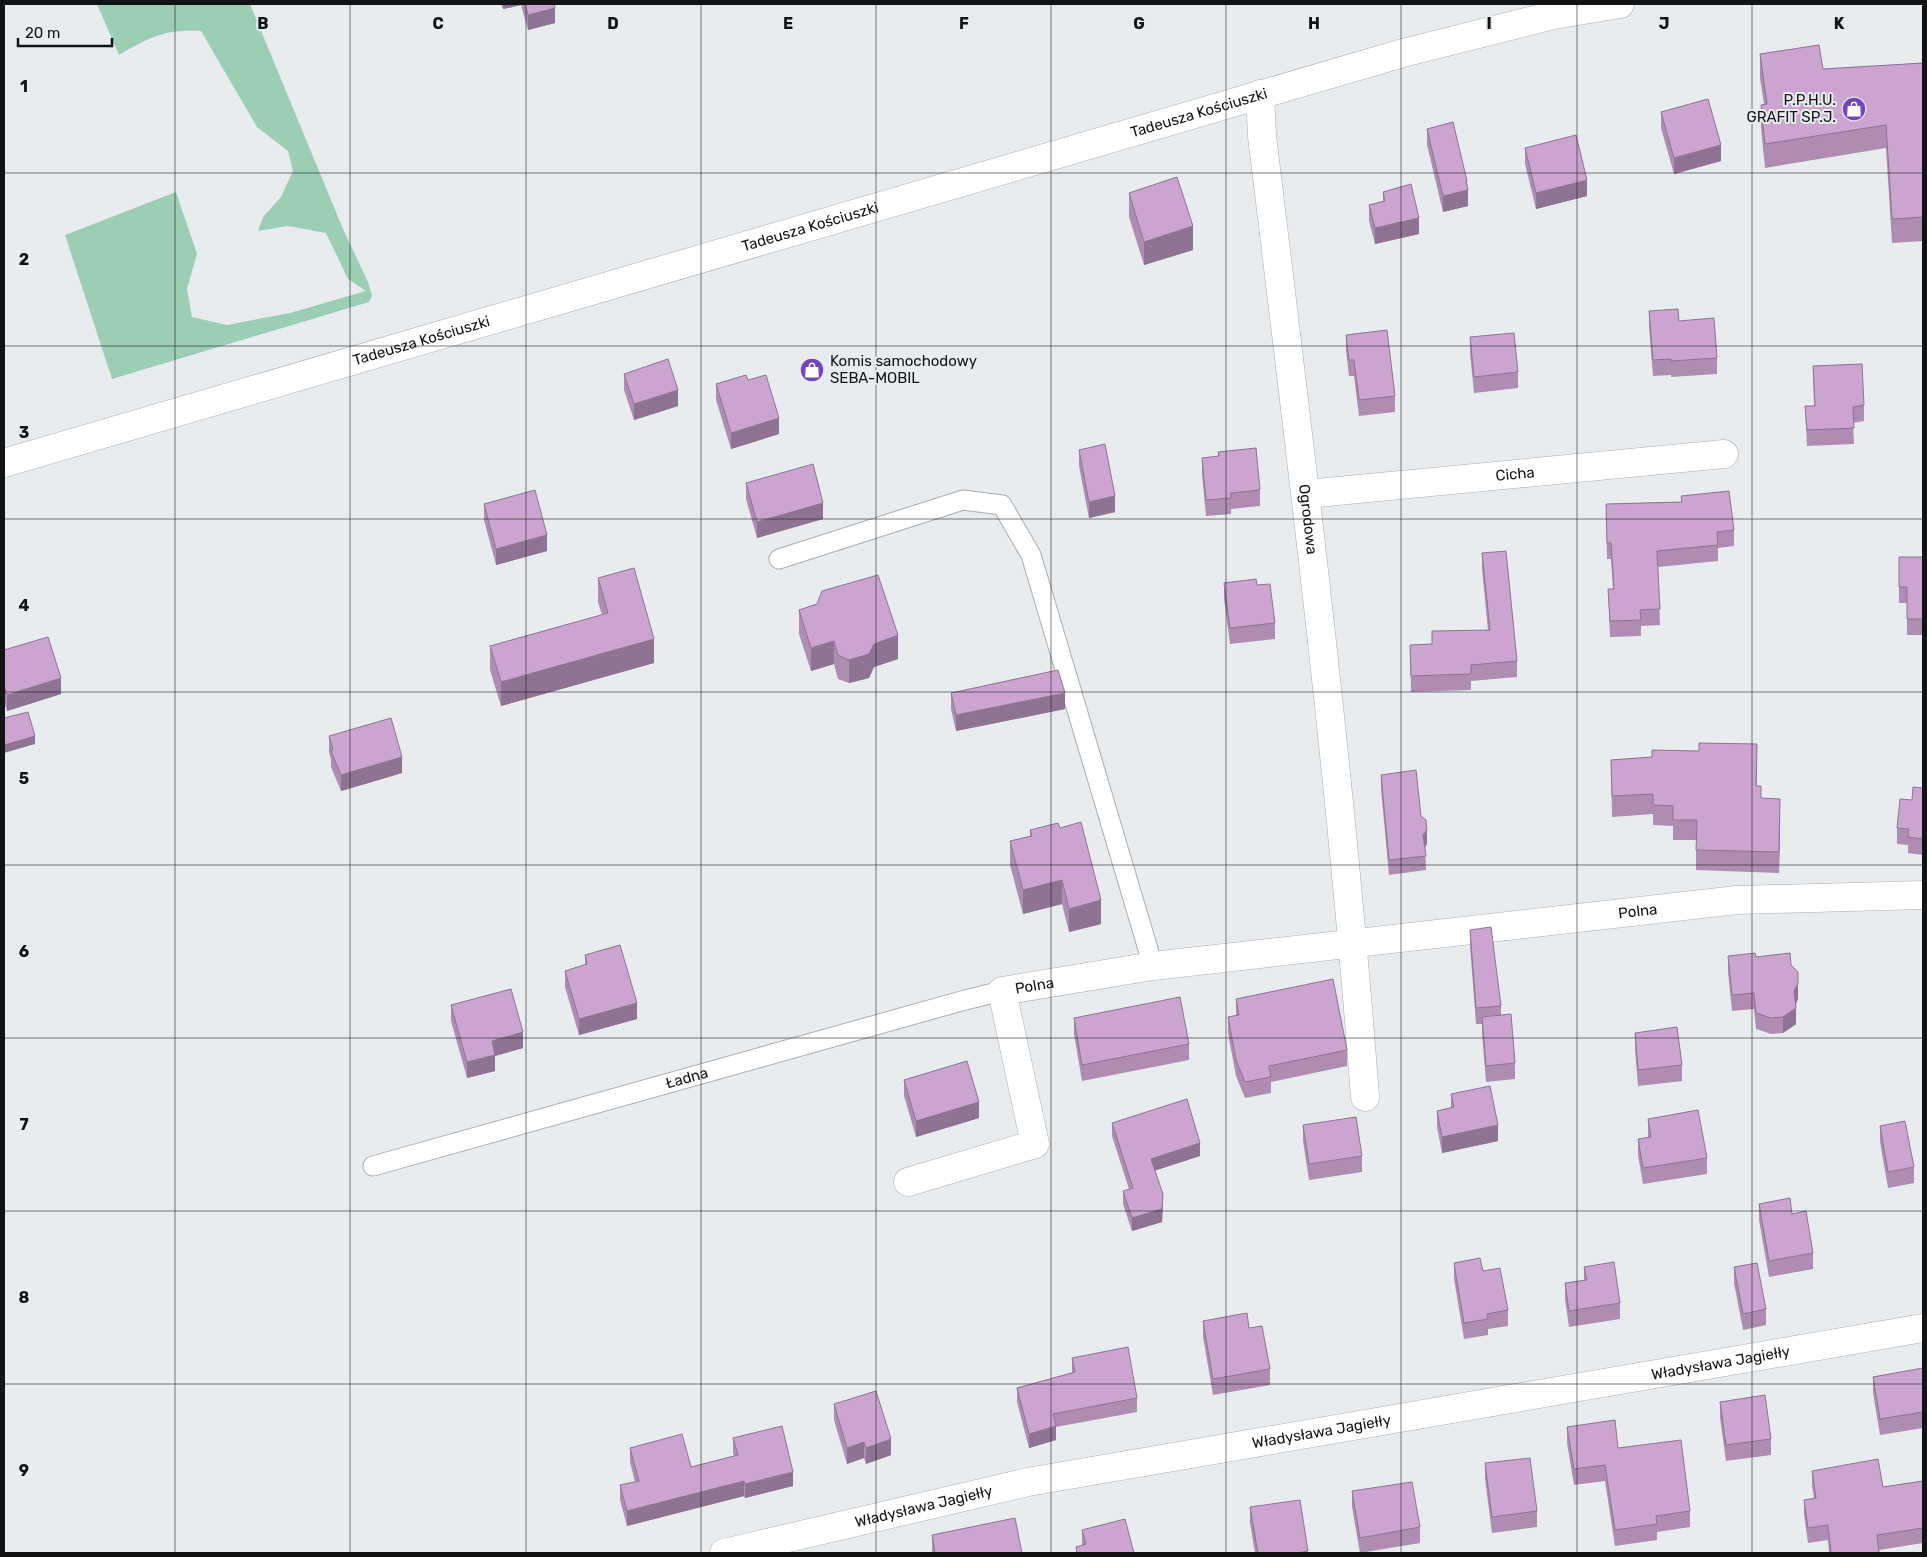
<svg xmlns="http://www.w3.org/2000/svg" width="1927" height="1557" viewBox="0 0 1927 1557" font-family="Rubik,sans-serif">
<rect width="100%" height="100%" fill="#e8ecef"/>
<path fill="#9cceb4" d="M97,4H250L343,229L368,282L372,296L369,302L112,379L65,235L176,192L197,254L187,289L192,317L227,325L290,313L366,291L348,279L326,233L288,226L258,231L263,217L281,197L293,171L288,151L257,127L201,31C164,29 150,37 119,55Z"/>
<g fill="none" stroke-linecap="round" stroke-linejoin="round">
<g stroke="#a9acaf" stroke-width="21">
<g id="lane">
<polyline points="779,559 963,500 1002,505 1031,555 1153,966"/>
<path id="s1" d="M373,1166L965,1000L1002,991"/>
</g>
</g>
<g stroke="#a9acaf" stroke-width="29">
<g id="street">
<path id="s2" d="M1260,94L1262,136C1301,456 1341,776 1365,1097"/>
<path id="s3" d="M1306,494L1724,454"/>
<path id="s4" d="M908,1182L1035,1144L1002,991L1153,966L1737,900L1923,895"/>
<path id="s5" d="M724,1553L1028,1482L1923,1328"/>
</g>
</g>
<g stroke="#a9acaf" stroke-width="29">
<g id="secondary">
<path id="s6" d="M4,463L1403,53L1554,15L1620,4"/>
</g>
</g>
<use href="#lane" stroke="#fff" stroke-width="19"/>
<use href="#street" stroke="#fff" stroke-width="28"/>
<use href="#secondary" stroke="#fff" stroke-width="28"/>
</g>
<g fill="#af8db3">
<polygon points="501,4 554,4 555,23 528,30 521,5 503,9"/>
<polygon points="1760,54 1823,69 1923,63 1923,241 1892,243 1886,148 1765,168 1761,128 1761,105 1764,104 1760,78"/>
<polygon points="1661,112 1721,161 1674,174 1661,128"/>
<polygon points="1427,129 1467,181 1468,206 1443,212 1427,145"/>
<polygon points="1525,148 1587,196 1536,209 1525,164"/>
<polygon points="1383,192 1419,234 1375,244 1369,221 1369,205 1383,201"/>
<polygon points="1129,193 1193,250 1144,265 1129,217"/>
<polygon points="1649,311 1679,321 1717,358 1717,374 1671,377 1671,375 1653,376 1649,327"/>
<polygon points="1346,335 1395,396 1395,412 1359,416 1354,376 1349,376 1346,351"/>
<polygon points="1470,337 1518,372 1518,388 1474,393 1470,353"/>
<polygon points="1813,366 1864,405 1864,421 1853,423 1854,444 1807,446 1805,406 1814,406"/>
<polygon points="624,374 678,406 634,420 624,390"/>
<polygon points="748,380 779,434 731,449 716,400 716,384"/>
<polygon points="1079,450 1115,512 1089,518 1079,466"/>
<polygon points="1218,452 1260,490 1260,506 1231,509 1231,514 1206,516 1202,474 1202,458 1218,456"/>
<polygon points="746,483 823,519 757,538 746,499"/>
<polygon points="1681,496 1734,530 1734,546 1718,548 1718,561 1658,567 1660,625 1641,626 1641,636 1610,637 1608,589 1613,589 1611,559 1607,559 1606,504 1681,502"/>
<polygon points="484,504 547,551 496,565 484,520"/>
<polygon points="1482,553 1517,661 1517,677 1471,681 1471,690 1411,692 1410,645 1432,644 1488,630 1482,569"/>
<polygon points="1899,557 1923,557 1923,635 1907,635 1907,603 1899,603"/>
<polygon points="598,578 654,663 501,706 490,670 490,646 602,615 598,602"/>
<polygon points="1224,583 1257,585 1275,623 1275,639 1230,644 1224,599"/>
<polygon points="799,610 898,659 874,667 869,678 849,683 838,679 834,664 811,671 799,634"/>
<polygon points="4,650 61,694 7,711 4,701"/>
<polygon points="951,693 1065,709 956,731 951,709"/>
<polygon points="329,736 402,773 341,791 331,767 331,760 329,752"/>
<polygon points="1652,750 1757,765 1756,786 1761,798 1780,819 1779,873 1696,870 1696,840 1673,840 1673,826 1653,825 1653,814 1612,817 1611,760 1652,757"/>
<polygon points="1381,775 1421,816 1427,844 1425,848 1426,870 1389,875 1381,789"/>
<polygon points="1923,788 1923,855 1908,853 1908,845 1897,844 1897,828 1912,800"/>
<polygon points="1060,828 1101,924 1069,932 1062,904 1023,914 1010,865 1010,841 1030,836 1030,830"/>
<polygon points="1470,930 1501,1006 1501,1015 1515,1063 1515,1079 1486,1082 1482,1033 1482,1024 1476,1024 1470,946"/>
<polygon points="585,955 637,1019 579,1035 565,987 565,971 585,965"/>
<polygon points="1728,956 1756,957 1791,965 1798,999 1796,1004 1796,1024 1783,1033 1771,1034 1756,1029 1754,1009 1732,1011 1728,972"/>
<polygon points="1236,999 1347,1050 1347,1066 1271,1082 1271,1093 1245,1098 1236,1076 1228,1033 1228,1017 1236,1015"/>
<polygon points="451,1005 523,1048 495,1056 495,1071 467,1078 451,1021"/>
<polygon points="1074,1018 1189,1044 1189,1060 1082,1081 1074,1034"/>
<polygon points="1635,1033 1682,1065 1682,1081 1638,1086 1635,1049"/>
<polygon points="904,1080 979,1118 916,1137 904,1096"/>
<polygon points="1451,1094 1498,1141 1442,1153 1437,1127 1437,1111 1451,1108"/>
<polygon points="1648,1119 1707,1158 1707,1174 1643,1184 1638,1155 1638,1139 1648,1138"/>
<polygon points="1112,1123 1200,1156 1155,1170 1163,1206 1162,1222 1132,1231 1123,1204 1123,1191 1129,1189 1112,1136"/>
<polygon points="1303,1125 1362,1156 1362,1172 1309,1180 1303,1141"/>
<polygon points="1880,1126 1914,1167 1914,1183 1888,1188 1880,1142"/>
<polygon points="1759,1204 1792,1214 1813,1253 1813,1269 1769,1277 1759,1220"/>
<polygon points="1454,1263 1483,1271 1508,1310 1508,1326 1488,1329 1488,1335 1464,1339 1454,1279"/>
<polygon points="1584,1267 1620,1303 1620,1319 1569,1327 1565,1299 1565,1283 1584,1280"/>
<polygon points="1734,1267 1766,1309 1766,1325 1743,1330 1734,1283"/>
<polygon points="1203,1321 1249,1328 1270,1369 1270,1385 1213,1395 1203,1337"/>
<polygon points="1072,1358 1137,1398 1137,1412 1056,1427 1056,1440 1029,1448 1017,1402 1017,1388 1072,1373"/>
<polygon points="1923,1368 1923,1428 1880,1435 1873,1393 1873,1377"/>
<polygon points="1720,1402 1771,1439 1771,1455 1726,1461 1720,1418"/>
<polygon points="834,1404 891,1455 866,1464 864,1458 847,1464 834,1420"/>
<polygon points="1567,1427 1618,1448 1690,1511 1690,1527 1657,1532 1657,1540 1615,1546 1605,1481 1574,1485 1567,1443"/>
<polygon points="733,1438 793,1486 745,1498 744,1496 627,1526 620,1500 620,1485 635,1482 630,1462 630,1448 691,1467 734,1456 733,1453"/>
<polygon points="1485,1463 1537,1511 1537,1527 1492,1533 1485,1479"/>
<polygon points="1812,1471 1883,1487 1923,1481 1923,1543 1879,1550 1879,1553 1829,1553 1828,1540 1808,1543 1804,1515 1804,1500 1814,1499 1812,1486"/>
<polygon points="1352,1491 1420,1527 1420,1543 1360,1553 1352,1507"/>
<polygon points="1250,1507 1308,1551 1308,1553 1255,1553 1250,1523"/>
<polygon points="1082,1530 1134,1553 1076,1553 1076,1547 1082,1545"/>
<polygon points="932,1535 1022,1553 932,1553"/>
</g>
<g fill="#8e7392">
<polygon points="503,4 521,4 521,5 503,9"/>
<polygon points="555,8 555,23 528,30 528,15"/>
<polygon points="1721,145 1721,161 1674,174 1674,158"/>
<polygon points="1587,180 1587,196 1536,209 1536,193"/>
<polygon points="1468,190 1468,206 1443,212 1443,196"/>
<polygon points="1419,218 1419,234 1375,244 1375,228"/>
<polygon points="1193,226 1193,250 1144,265 1144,242"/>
<polygon points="678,390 678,406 634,420 634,404"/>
<polygon points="779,418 779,434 731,449 731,433"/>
<polygon points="1115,496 1115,512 1089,518 1089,502"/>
<polygon points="823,503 823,519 757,538 757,522"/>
<polygon points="547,535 547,551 496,565 496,549"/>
<polygon points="898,635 898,659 874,667 869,678 849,683 849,660 874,644"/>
<polygon points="654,639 654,663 501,706 501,682"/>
<polygon points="834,641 834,664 811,671 811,648"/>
<polygon points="61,678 61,694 7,711 7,695"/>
<polygon points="1065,693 1065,709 956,731 956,715"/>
<polygon points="35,736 35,744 4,753 4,745"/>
<polygon points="1757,744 1757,765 1756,806 1756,786"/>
<polygon points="402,757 402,773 341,791 341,775"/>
<polygon points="1780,799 1780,819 1779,873 1779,852"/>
<polygon points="1427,830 1427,844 1423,849 1423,835"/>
<polygon points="1062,880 1062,904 1023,914 1023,890"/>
<polygon points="1101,900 1101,924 1069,932 1069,909"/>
<polygon points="1798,983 1798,999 1794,1007 1794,991"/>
<polygon points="637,1003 637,1019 579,1035 579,1019"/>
<polygon points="1796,1008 1796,1024 1783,1033 1783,1017"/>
<polygon points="523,1032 523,1048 495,1056 495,1071 467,1078 467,1062 492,1041"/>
<polygon points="979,1102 979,1118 916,1137 916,1121"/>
<polygon points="1498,1125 1498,1141 1442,1153 1442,1137"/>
<polygon points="1200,1143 1200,1156 1151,1172 1151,1159"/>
<polygon points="1163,1194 1162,1222 1132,1231 1132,1218"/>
<polygon points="1056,1426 1056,1440 1029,1448 1029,1434"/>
<polygon points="891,1439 891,1455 866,1464 866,1448"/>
<polygon points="864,1442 864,1458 847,1464 847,1448"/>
<polygon points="793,1472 793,1486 745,1498 745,1484"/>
<polygon points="744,1481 744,1496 627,1526 627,1511"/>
</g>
<g fill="#cba4d0" stroke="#8e7392">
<polygon points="525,4 554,4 555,8 528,15"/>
<polygon points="1819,45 1823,69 1923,63 1923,217 1892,219 1886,125 1765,144 1761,105 1767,104 1760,54"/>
<polygon points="1708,99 1721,145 1674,158 1661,112"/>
<polygon points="1453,122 1467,181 1466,181 1468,190 1443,196 1427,129"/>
<polygon points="1576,135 1587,180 1536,193 1525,148"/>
<polygon points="1177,177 1193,226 1144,242 1129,193"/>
<polygon points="1411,184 1419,218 1375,228 1369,205 1385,201 1383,192"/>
<polygon points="1678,309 1679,321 1714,318 1717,358 1671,361 1671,359 1653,360 1649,311"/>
<polygon points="1387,330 1395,396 1359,400 1354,360 1349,360 1346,335"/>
<polygon points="1514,333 1518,372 1474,377 1470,337"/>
<polygon points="668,359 678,390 634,404 624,374"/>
<polygon points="1862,364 1864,405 1853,407 1854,428 1807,430 1805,406 1815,406 1813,366"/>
<polygon points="746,375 748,380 766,375 779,418 731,433 716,384"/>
<polygon points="1105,444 1115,496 1089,502 1079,450"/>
<polygon points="1256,448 1260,490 1231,493 1231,498 1206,500 1202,458 1219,456 1218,452"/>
<polygon points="813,464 823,503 757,522 746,483"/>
<polygon points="535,490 547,535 496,549 484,504"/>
<polygon points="1729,491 1734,530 1717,532 1718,545 1657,551 1660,609 1640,610 1641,620 1610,621 1608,589 1614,589 1611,543 1607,543 1606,504 1682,502 1681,496"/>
<polygon points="1506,551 1517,661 1471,665 1471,674 1411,676 1410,645 1432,644 1432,631 1490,630 1482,553"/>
<polygon points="1899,557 1923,557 1923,619 1907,619 1907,587 1899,587"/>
<polygon points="634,568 654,639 501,682 490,646 608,613 598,578"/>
<polygon points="878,575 898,635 874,644 869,654 849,660 838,655 834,641 811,648 799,610 817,604 822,591"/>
<polygon points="1256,579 1257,585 1270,584 1275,623 1230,628 1224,583"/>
<polygon points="48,637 61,678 7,695 4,685 4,650"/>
<polygon points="1058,670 1065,693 956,715 951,693"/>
<polygon points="28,712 35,736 4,745 4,718"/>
<polygon points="391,718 402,757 341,775 331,751 333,750 329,736"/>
<polygon points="1699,743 1757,744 1756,786 1761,786 1761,798 1780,799 1779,852 1696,850 1697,820 1673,820 1673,806 1653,805 1653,794 1612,796 1611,760 1652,757 1652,750 1699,751"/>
<polygon points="1416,770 1421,816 1426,820 1427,830 1423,835 1426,856 1389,860 1381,775"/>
<polygon points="1913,787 1923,788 1923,839 1908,837 1909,829 1897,828 1900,799 1912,800"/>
<polygon points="1081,822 1101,900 1069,909 1062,880 1023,890 1010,841 1032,836 1030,830 1058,823 1060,828"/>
<polygon points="1491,927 1501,1006 1476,1008 1470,930"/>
<polygon points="620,945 637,1003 579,1019 565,971 587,964 585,955"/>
<polygon points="1755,953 1756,957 1790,953 1791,965 1798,972 1798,983 1794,991 1796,1008 1783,1017 1771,1018 1756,1013 1754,993 1732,995 1728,956"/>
<polygon points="1333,979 1347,1050 1269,1066 1271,1077 1245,1082 1236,1060 1228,1017 1239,1015 1236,999"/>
<polygon points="511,989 523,1032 492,1041 495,1055 467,1062 451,1005"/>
<polygon points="1180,997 1189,1044 1082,1065 1074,1018"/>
<polygon points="1511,1014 1515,1063 1486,1066 1482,1017"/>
<polygon points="1677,1027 1682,1065 1638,1070 1635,1033"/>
<polygon points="967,1061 979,1102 916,1121 904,1080"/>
<polygon points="1490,1086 1498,1125 1442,1137 1437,1111 1454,1107 1451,1094"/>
<polygon points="1187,1099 1200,1143 1151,1159 1163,1194 1162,1209 1132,1218 1123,1191 1133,1188 1112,1123"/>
<polygon points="1698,1110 1707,1158 1643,1168 1638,1139 1651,1137 1648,1119"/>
<polygon points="1356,1117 1362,1156 1309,1164 1303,1125"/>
<polygon points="1905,1121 1914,1167 1888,1172 1880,1126"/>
<polygon points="1790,1198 1792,1214 1806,1211 1813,1253 1769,1261 1759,1204"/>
<polygon points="1480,1258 1483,1271 1500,1268 1508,1310 1487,1314 1488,1319 1464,1323 1454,1263"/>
<polygon points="1614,1262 1620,1303 1569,1311 1565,1283 1587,1280 1584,1267"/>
<polygon points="1757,1263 1766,1309 1743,1314 1734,1267"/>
<polygon points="1247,1313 1249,1328 1262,1326 1270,1369 1213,1379 1203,1321"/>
<polygon points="1128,1347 1137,1398 1053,1414 1056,1426 1029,1434 1017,1388 1075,1372 1072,1358"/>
<polygon points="1923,1368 1923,1412 1880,1419 1873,1377"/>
<polygon points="876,1391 891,1439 866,1448 864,1442 847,1448 834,1404"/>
<polygon points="1765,1395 1771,1439 1726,1445 1720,1402"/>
<polygon points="1615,1420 1618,1448 1681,1440 1690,1511 1656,1516 1657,1524 1615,1530 1605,1465 1574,1469 1567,1427"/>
<polygon points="782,1426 793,1472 745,1484 744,1481 627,1511 620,1485 639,1481 630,1448 682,1434 691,1467 738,1455 733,1438"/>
<polygon points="1530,1458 1537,1511 1492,1517 1485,1463"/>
<polygon points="1878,1459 1883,1487 1923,1481 1923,1528 1877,1535 1879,1553 1831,1553 1828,1525 1808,1528 1804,1500 1816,1498 1812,1471"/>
<polygon points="1412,1482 1420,1527 1360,1538 1352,1491"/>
<polygon points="1300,1500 1308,1551 1296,1553 1258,1553 1250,1507"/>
<polygon points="1015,1518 1022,1553 935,1553 932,1535"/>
<polygon points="1125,1519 1134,1553 1077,1553 1076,1547 1086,1544 1082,1530"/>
</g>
<path fill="none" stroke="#121314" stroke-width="1" stroke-opacity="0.55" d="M175,4V1553M350,4V1553M526,4V1553M701,4V1553M876,4V1553M1051,4V1553M1226,4V1553M1401,4V1553M1577,4V1553M1752,4V1553M4,173H1923M4,346H1923M4,519H1923M4,692H1923M4,865H1923M4,1038H1923M4,1211H1923M4,1384H1923"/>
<defs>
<g id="shop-disc" transform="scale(1.25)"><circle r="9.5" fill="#7344bc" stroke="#e8ecef"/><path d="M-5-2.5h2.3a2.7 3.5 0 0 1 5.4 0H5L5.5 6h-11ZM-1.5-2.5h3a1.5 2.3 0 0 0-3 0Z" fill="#fff"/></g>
</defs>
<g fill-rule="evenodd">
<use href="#shop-disc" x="1854" y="109"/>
<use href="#shop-disc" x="812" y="370"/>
</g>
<g text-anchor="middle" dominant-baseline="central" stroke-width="4" stroke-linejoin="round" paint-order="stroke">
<g font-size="15" fill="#121314" stroke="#e8ecef" text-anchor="end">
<text x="1836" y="100">P.P.H.U.<tspan x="1836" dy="17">GRAFIT SP.J.</tspan></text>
<text x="830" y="361" text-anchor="start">Komis samochodowy<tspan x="830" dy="17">SEBA-MOBIL</tspan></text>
</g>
<g font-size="15" fill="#121314" stroke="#e8ecef">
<text stroke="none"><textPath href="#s6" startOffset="1245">Tadeusza Kościuszki</textPath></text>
<text stroke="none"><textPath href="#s6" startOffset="840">Tadeusza Kościuszki</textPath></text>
<text stroke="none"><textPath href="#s6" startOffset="435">Tadeusza Kościuszki</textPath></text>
<text stroke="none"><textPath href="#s3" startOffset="210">Cicha</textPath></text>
<text stroke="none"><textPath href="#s2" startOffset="428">Ogrodowa</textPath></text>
<text stroke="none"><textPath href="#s4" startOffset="930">Polna</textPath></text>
<text stroke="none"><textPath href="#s4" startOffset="322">Polna</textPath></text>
<text stroke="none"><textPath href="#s1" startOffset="326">Ładna</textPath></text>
<text stroke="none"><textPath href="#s5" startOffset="1015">Władysława Jagiełły</textPath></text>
<text stroke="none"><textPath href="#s5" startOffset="610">Władysława Jagiełły</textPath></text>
<text stroke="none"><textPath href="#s5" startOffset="205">Władysława Jagiełły</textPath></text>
</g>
</g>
<g font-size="16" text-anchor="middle" font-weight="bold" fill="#121314" stroke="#e8ecef" stroke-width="4" stroke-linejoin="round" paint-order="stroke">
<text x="263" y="29">B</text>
<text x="438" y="29">C</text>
<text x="613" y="29">D</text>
<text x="788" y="29">E</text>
<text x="964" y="29">F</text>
<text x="1139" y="29">G</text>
<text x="1314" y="29">H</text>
<text x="1489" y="29">I</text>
<text x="1664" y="29">J</text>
<text x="1839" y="29">K</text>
<text x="24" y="92">1</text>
<text x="24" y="265">2</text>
<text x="24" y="438">3</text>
<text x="24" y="611">4</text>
<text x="24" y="784">5</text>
<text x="24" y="957">6</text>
<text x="24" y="1130">7</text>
<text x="24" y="1303">8</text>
<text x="24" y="1476">9</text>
</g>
<rect width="1927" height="1557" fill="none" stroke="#121314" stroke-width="10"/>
<path d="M18 38v8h94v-8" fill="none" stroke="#121314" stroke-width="2.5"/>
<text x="25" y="38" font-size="15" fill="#121314" stroke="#e8ecef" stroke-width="4" paint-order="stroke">20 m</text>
</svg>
